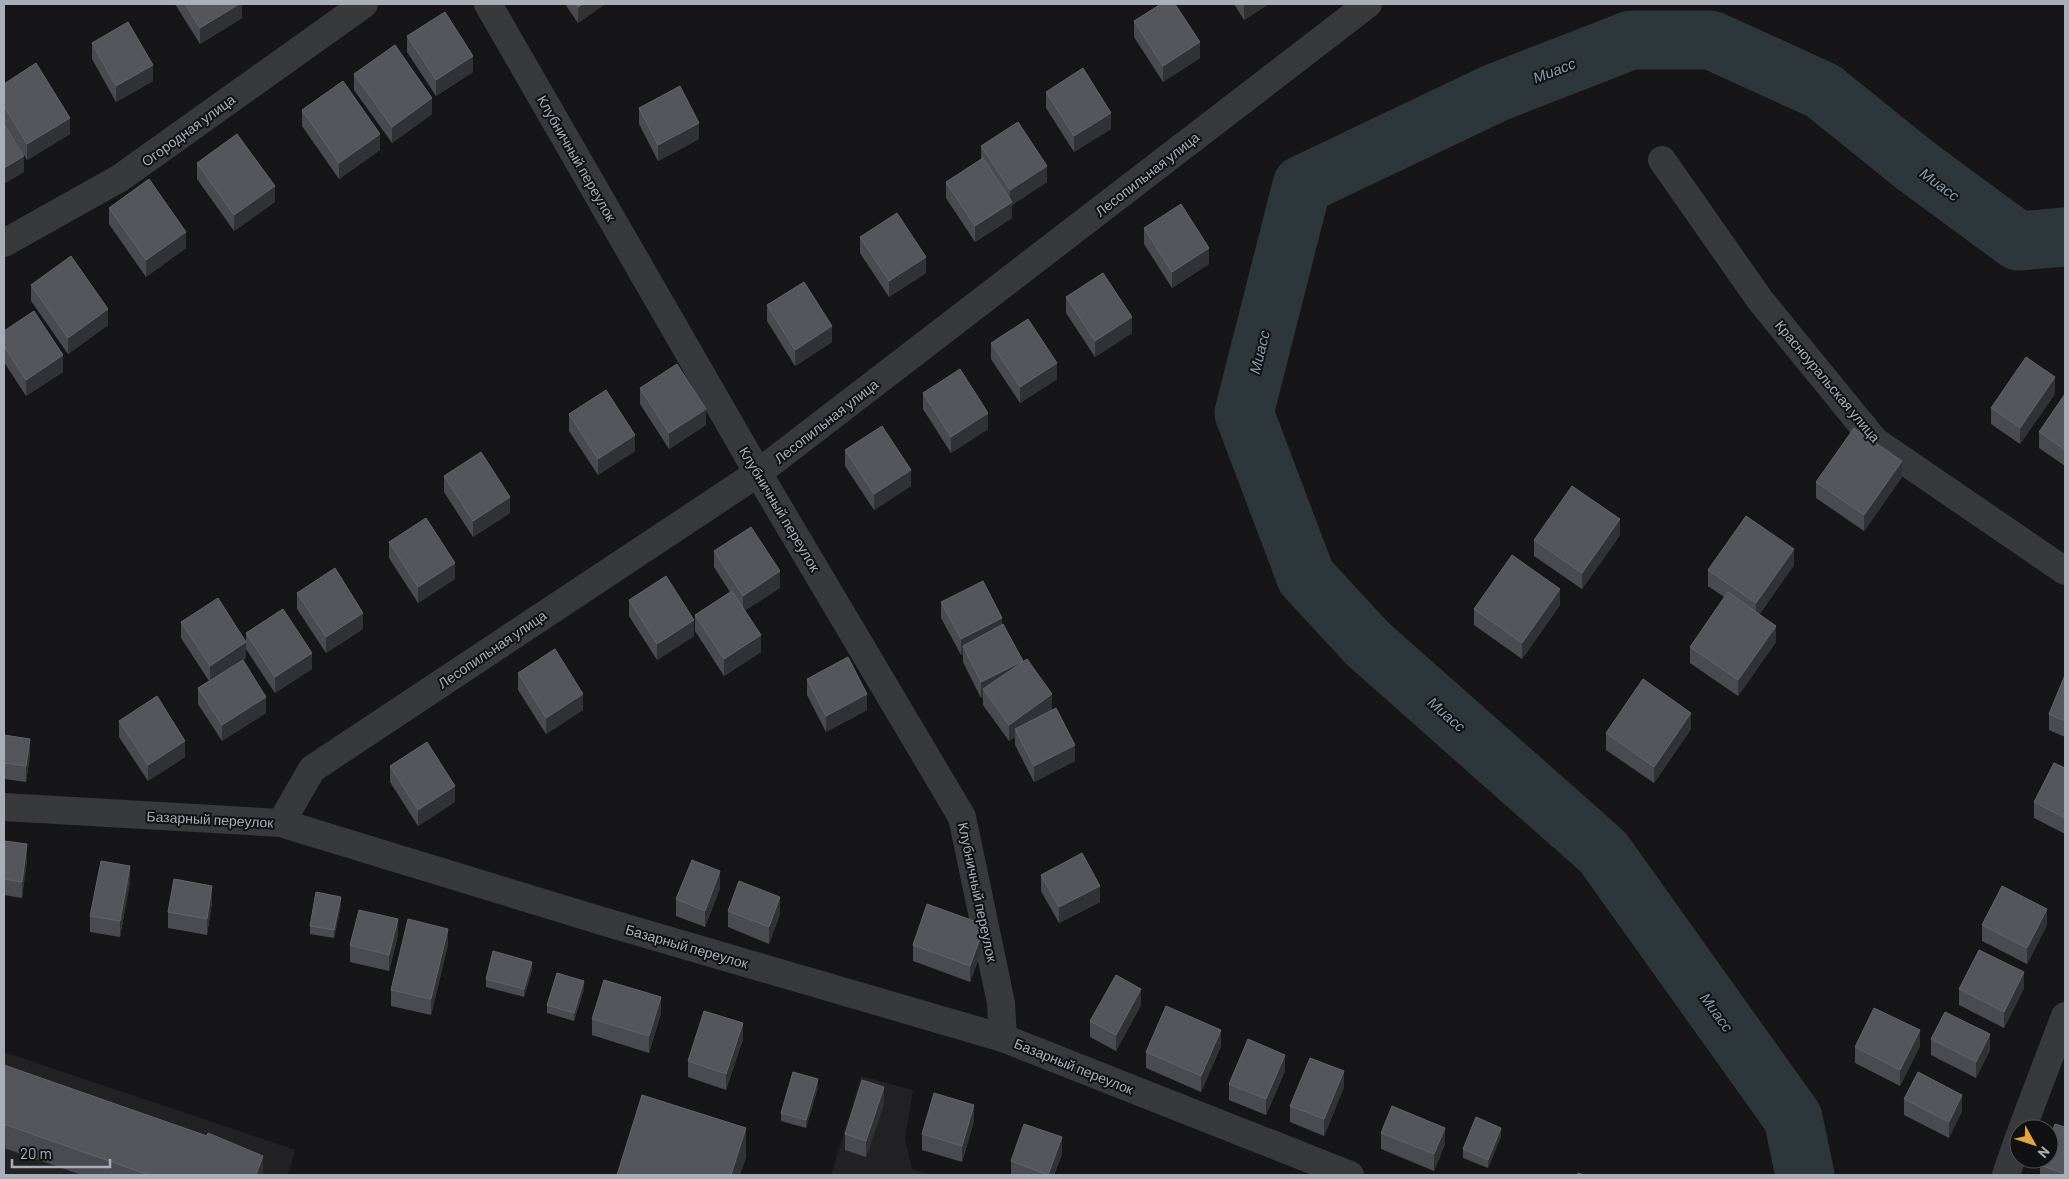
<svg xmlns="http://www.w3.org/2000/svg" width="2069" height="1179" viewBox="0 0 2069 1179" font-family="Barlow,sans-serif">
<rect width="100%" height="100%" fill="#161618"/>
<g fill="#222225">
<polygon points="4,1052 295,1150 288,1175 4,1175"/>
<polygon points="861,1076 913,1090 905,1138 912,1169 930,1175 831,1175"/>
</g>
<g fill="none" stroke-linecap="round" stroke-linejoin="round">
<polyline stroke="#2d363b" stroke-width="59" points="1805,1175 1793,1118 1603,852 1368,644 1306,577 1244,413 1302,185 1495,93 1631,40 1711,40 1823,91 1916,166 2018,241 2065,237"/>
<g stroke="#38393d" stroke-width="28">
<polyline points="488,4 758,473 962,817 1001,1003 1003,1038"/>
<polyline points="1662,160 1760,300 1875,441 2065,571"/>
<polyline points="4,243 120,178 364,4"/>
<polyline points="4,807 281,823 612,924 1003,1038 1350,1175"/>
<polyline points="281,823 312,769 758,473 1368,4"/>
<polyline points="2022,1129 2065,1016"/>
<polyline points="2006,1175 2019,1137"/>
</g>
</g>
<g fill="#4a4b50">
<polygon points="175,4 242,4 242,18 200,44"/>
<polygon points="565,4 605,4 578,23"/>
<polygon points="1234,4 1269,4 1244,20"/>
<polygon points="1134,21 1200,58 1163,82 1134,37"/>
<polygon points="407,36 473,72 436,96 407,52"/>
<polygon points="92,43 153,81 116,102 92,59"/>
<polygon points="354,74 432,114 392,143 354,90"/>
<polygon points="4,84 70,134 27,160 4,122"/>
<polygon points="1046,92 1111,129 1074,152 1046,108"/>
<polygon points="639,108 699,139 658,161 639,124"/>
<polygon points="302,110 380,150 339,179 302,126"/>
<polygon points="981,146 1047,182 1012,205 1012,218 975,242 946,198 946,182 981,160"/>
<polygon points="197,163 275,202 234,231 197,179"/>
<polygon points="109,208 186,248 146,277 109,224"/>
<polygon points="1144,228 1209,264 1172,288 1144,244"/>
<polygon points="860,237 926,273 889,297 860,253"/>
<polygon points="31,285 108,325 68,354 31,301"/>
<polygon points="1066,297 1132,333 1095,357 1066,313"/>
<polygon points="767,305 832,342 795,366 767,321"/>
<polygon points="4,331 63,372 26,396 4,362"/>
<polygon points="991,343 1057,379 1020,403 991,359"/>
<polygon points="640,388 706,425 669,449 640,404"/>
<polygon points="923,393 988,429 951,453 923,409"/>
<polygon points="2055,394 2020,444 1991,424 1991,408"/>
<polygon points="2065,394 2065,466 2039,448 2039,432"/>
<polygon points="569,414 635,451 598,475 569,431"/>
<polygon points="845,450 911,486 874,510 845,466"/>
<polygon points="444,476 510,513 473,537 444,492"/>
<polygon points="1902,477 1864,531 1816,498 1816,482"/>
<polygon points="1620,535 1582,589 1534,556 1534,540"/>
<polygon points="389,542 455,579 418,603 389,558"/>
<polygon points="714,551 780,588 745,610 761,652 724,676 695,631 695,615 730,592 714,567"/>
<polygon points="1794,565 1759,615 1776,642 1738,696 1690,663 1690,647 1724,597 1708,586 1708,570"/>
<polygon points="297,593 363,629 326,653 297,609"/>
<polygon points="629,600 694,636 657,660 629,616"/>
<polygon points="941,602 1002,625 1052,710 1075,761 1034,782 1015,745 1015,737 1009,741 983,705 983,697 981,698 963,662 963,654 961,655 941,618"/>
<polygon points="1560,605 1522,659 1474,625 1474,609"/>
<polygon points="181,622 246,642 246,633 312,669 275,693 246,649 246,658 243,660 266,713 222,741 198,704 198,688 209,681 181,638"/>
<polygon points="518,673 583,710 546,734 518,690"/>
<polygon points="2065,675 2065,737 2049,730 2049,714"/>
<polygon points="807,679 867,710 826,732 807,695"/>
<polygon points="119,721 185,757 148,781 119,737"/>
<polygon points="1691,729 1654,783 1606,750 1606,733"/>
<polygon points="4,735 30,755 26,782 4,779"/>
<polygon points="390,766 455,802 418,826 390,782"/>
<polygon points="2065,768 2065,834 2034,818 2034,802"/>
<polygon points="4,841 27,860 22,898 4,895"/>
<polygon points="1041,875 1100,902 1059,923 1041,891"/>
<polygon points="130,882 120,937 90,932 90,916"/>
<polygon points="720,888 705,927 676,916 676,899"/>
<polygon points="212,902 207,935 168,928 168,912"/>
<polygon points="341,905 334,938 310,934 310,926"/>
<polygon points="728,911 780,914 769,944 728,927"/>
<polygon points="1982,925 2047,925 2027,964 1982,941"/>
<polygon points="398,935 389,971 350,962 350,945"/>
<polygon points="985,941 970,982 913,961 913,945"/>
<polygon points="448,945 431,1015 391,1006 391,990"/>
<polygon points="532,970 524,997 486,987 486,979"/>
<polygon points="2024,988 2004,1028 1959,1005 1959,989"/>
<polygon points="584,989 574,1021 547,1013 547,1005"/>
<polygon points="1141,1005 1116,1051 1090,1037 1090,1021"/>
<polygon points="661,1013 649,1053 592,1035 592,1019"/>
<polygon points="743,1039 726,1090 688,1077 688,1061"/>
<polygon points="1931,1039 1990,1050 1976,1078 1931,1055"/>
<polygon points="1221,1046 1201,1092 1146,1068 1146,1052"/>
<polygon points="1920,1046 1900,1086 1855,1063 1855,1047"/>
<polygon points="4,1065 263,1175 82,1175 4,1148"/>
<polygon points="1285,1071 1266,1115 1229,1100 1229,1084"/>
<polygon points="818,1087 806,1128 781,1121 781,1113"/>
<polygon points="1344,1087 1324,1136 1290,1122 1290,1106"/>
<polygon points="1904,1099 1962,1111 1949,1138 1904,1115"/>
<polygon points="884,1103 866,1157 845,1150 845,1134"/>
<polygon points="974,1121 962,1162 922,1150 922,1134"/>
<polygon points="2065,1127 2065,1175 2040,1175 2040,1165"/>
<polygon points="1381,1133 1445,1144 1434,1171 1381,1149"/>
<polygon points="1501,1136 1488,1168 1463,1158 1463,1149"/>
<polygon points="1062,1154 1054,1175 1011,1175 1011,1161"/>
</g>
<g fill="#313235">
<polygon points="239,4 242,4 242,18 200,44 200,28"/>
<polygon points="583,4 605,4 578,23 578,7"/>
<polygon points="1244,4 1269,4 1244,20"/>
<polygon points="1200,42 1200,58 1163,82 1163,66"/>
<polygon points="473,56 473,72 436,96 436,80"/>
<polygon points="153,65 153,81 116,102 116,86"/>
<polygon points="432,98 432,114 392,143 392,127"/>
<polygon points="1111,113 1111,129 1074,152 1074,136"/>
<polygon points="70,118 70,134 27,160 27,144"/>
<polygon points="699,123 699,139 658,161 658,145"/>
<polygon points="380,134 380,150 339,179 339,163"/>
<polygon points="24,156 24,172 4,184 4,168"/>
<polygon points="1047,166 1047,182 1012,205 1012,218 975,242 975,226 1010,204 1010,190"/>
<polygon points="275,186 275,202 234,231 234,215"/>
<polygon points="186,232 186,248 146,277 146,260"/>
<polygon points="1209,248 1209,264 1172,288 1172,272"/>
<polygon points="926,257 926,273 889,297 889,281"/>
<polygon points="108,309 108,325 68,354 68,338"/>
<polygon points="1132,317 1132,333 1095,357 1095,341"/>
<polygon points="832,326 832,342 795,366 795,350"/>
<polygon points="63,355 63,372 26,396 26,380"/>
<polygon points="1057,363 1057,379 1020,403 1020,387"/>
<polygon points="2055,377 2055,394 2020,444 2020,428"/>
<polygon points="706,409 706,425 669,449 669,433"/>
<polygon points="988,413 988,429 951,453 951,437"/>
<polygon points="635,435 635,451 598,475 598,459"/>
<polygon points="1902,461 1902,477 1864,531 1864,515"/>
<polygon points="911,470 911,486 874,510 874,494"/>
<polygon points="510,497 510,513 473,537 473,521"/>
<polygon points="1620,519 1620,535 1582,589 1582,573"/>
<polygon points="1794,549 1794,565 1756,619 1756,603"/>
<polygon points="455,563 455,579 418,603 418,587"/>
<polygon points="780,571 780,588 743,612 743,596"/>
<polygon points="1560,589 1560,605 1522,659 1522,643"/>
<polygon points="363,613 363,629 326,653 326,637"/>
<polygon points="1002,618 1002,634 963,646 963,654 961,655 961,639"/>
<polygon points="694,620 694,636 657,660 657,644"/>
<polygon points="1776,626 1776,642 1738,696 1738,680"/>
<polygon points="761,635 761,652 724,676 724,659"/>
<polygon points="246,642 246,658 210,682 210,666"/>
<polygon points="312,653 312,669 275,693 275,677"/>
<polygon points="1023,661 1023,677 983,689 983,697 981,698 981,682"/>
<polygon points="583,694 583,710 546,734 546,718"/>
<polygon points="867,694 867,710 826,732 826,716"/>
<polygon points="1052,694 1052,710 1015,729 1015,737 1009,741 1009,725"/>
<polygon points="266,697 266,713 222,741 222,725"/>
<polygon points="1691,713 1691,729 1654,783 1654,767"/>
<polygon points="30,739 30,755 26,782 26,766"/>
<polygon points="185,741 185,757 148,781 148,765"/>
<polygon points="1075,745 1075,761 1034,782 1034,766"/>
<polygon points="455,786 455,802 418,826 418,810"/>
<polygon points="27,844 27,860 22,898 22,882"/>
<polygon points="130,866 130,882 120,937 120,921"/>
<polygon points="720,871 720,888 705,927 705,911"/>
<polygon points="212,886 212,902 207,935 207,919"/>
<polygon points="1100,886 1100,902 1059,923 1059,907"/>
<polygon points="341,897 341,905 334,938 334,930"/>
<polygon points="780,897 780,914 769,944 769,927"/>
<polygon points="2047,909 2047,925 2027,964 2027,948"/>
<polygon points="398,919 398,935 389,971 389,955"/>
<polygon points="985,925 985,941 970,982 970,966"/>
<polygon points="448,929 448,945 431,1015 431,999"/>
<polygon points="532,962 532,970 524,997 524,989"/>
<polygon points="2024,972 2024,988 2004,1028 2004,1012"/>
<polygon points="584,981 584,989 574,1021 574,1013"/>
<polygon points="1141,989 1141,1005 1116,1051 1116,1035"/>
<polygon points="661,997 661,1013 649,1053 649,1036"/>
<polygon points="743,1023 743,1039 726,1090 726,1074"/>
<polygon points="1221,1030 1221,1046 1201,1092 1201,1076"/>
<polygon points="1920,1030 1920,1046 1900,1086 1900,1070"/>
<polygon points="1990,1034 1990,1050 1976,1078 1976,1062"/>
<polygon points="1285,1055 1285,1071 1266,1115 1266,1099"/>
<polygon points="1344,1071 1344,1087 1324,1136 1324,1119"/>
<polygon points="818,1079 818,1087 806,1128 806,1120"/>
<polygon points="884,1087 884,1103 866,1157 866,1141"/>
<polygon points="1962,1095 1962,1111 1949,1138 1949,1122"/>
<polygon points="974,1105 974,1121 962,1162 962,1146"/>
<polygon points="746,1128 746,1158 740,1175 731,1175"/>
<polygon points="1445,1128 1445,1144 1434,1171 1434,1154"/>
<polygon points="1501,1128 1501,1136 1488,1168 1488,1160"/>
<polygon points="1062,1137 1062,1154 1054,1175 1048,1175"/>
<polygon points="263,1156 263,1175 256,1175"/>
</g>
<g fill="#54565b" stroke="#626469">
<polygon points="185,4 239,4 200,28"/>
<polygon points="576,4 583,4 578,7"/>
<polygon points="1161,4 1175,4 1200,42 1163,66 1134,21"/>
<polygon points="445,12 473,56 436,80 407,36"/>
<polygon points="128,22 153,65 116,86 92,43"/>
<polygon points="395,45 432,98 392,127 354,74"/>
<polygon points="36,63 70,118 27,144 4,106 4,84"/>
<polygon points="1083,68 1111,113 1074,136 1046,92"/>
<polygon points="343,81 380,134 339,163 302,110"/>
<polygon points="680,86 699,123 658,145 639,108"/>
<polygon points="1018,122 1047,166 1010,190 981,146"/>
<polygon points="4,123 24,156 4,168"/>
<polygon points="237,134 275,186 234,215 197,163"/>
<polygon points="983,158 1012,202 975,226 946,182"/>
<polygon points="149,179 186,232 146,260 109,208"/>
<polygon points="1181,204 1209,248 1172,272 1144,228"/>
<polygon points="897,213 926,257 889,281 860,237"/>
<polygon points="71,256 108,309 68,338 31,285"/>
<polygon points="1103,273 1132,317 1095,341 1066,297"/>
<polygon points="804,282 832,326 795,350 767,305"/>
<polygon points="34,311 63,355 26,380 4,346 4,331"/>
<polygon points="1028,319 1057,363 1020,387 991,343"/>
<polygon points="2026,357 2055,377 2020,428 1991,408"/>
<polygon points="677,364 706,409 669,433 640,388"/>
<polygon points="960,369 988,413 951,437 923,393"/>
<polygon points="606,390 635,435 598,459 569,414"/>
<polygon points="2065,394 2065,450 2039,432"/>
<polygon points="882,426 911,470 874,494 845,450"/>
<polygon points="1854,428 1902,461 1864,515 1816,482"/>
<polygon points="481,452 510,497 473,521 444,476"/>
<polygon points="1572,486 1620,519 1582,573 1534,540"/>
<polygon points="1746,516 1794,549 1756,603 1708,570"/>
<polygon points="426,518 455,563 418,587 389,542"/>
<polygon points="751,527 780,571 743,596 714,551"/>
<polygon points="1512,555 1560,589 1522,643 1474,609"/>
<polygon points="335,568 363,613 326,637 297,593"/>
<polygon points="666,576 694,620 657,644 629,600"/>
<polygon points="983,581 1002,618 961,639 941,602"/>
<polygon points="732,591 761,635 724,659 695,615"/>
<polygon points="1728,592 1776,626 1738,680 1690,647"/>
<polygon points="218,598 246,642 210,666 181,622"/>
<polygon points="283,609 312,653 275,677 246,633"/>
<polygon points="1003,624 1023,661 981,682 963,646"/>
<polygon points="555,649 583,694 546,718 518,673"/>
<polygon points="848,657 867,694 826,716 807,679"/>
<polygon points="1027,659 1052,694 1009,725 983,689"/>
<polygon points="243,660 266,697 222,725 198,688"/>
<polygon points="2065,675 2065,721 2049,714"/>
<polygon points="1643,679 1691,713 1654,767 1606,733"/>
<polygon points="157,696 185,741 148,765 119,721"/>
<polygon points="1056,708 1075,745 1034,766 1015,729"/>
<polygon points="4,735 30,739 26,766 4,763"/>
<polygon points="427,742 455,786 418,810 390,766"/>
<polygon points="2054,763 2065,768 2065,818 2034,802"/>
<polygon points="4,841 27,844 22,882 4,879"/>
<polygon points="1082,853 1100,886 1059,907 1041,875"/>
<polygon points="692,860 720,871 705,911 676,899"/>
<polygon points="101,861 130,866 120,921 90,916"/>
<polygon points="174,879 212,886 207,919 168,912"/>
<polygon points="739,881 780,897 769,927 728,911"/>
<polygon points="2002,886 2047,909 2027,948 1982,925"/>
<polygon points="316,892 341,897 334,930 310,926"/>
<polygon points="927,904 985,925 970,966 913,945"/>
<polygon points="359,910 398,919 389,955 350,945"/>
<polygon points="408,919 448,929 431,999 391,990"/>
<polygon points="1979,950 2024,972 2004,1012 1959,989"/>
<polygon points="493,951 532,962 524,989 486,979"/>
<polygon points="557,973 584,981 574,1013 547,1005"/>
<polygon points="1116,975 1141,989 1116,1035 1090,1021"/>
<polygon points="604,980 661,997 649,1036 592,1019"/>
<polygon points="1166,1006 1221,1030 1201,1076 1146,1052"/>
<polygon points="1874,1008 1920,1030 1900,1070 1855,1047"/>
<polygon points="704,1011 743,1023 726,1074 688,1061"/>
<polygon points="1945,1012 1990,1034 1976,1062 1931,1039"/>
<polygon points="1248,1039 1285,1055 1266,1099 1229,1084"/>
<polygon points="1310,1058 1344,1071 1324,1119 1290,1106"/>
<polygon points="4,1065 207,1136 208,1133 263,1156 256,1175 149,1175 4,1124"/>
<polygon points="793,1072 818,1079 806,1120 781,1113"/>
<polygon points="1918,1072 1962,1095 1949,1122 1904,1099"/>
<polygon points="862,1080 884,1087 866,1141 845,1134"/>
<polygon points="934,1093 974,1105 962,1146 922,1134"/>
<polygon points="642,1095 746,1128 731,1175 617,1175"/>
<polygon points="1392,1106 1445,1128 1434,1154 1381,1133"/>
<polygon points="1476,1117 1501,1128 1488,1160 1463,1149"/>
<polygon points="1024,1124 1062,1137 1048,1175 1011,1161"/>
<polygon points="2055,1124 2065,1127 2065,1174 2040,1165 2042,1159 2049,1159 2049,1140"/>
<polygon points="1578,1173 1584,1175 1577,1175"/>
</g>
<g text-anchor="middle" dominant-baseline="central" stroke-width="4" stroke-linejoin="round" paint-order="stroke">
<g font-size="14" fill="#a9aeb7" stroke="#111113">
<text transform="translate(188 130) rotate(-36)">Огородная улица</text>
<text transform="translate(577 158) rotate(60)">Клубничный переулок</text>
<text transform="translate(1147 174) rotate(-38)">Лесопильная улица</text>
<text transform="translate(1828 381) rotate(50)">Красноуральская улица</text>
<text transform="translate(826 421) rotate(-38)">Лесопильная улица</text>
<text transform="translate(780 509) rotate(59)">Клубничный переулок</text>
<text transform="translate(492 649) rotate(-34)">Лесопильная улица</text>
<text transform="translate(210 819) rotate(3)">Базарный переулок</text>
<text transform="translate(978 892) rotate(78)">Клубничный переулок</text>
<text transform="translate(687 946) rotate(16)">Базарный переулок</text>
<text transform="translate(1074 1066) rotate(22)">Базарный переулок</text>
</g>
<g font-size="15" font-style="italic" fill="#839daf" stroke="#111113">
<text transform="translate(1554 70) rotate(-21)">Миасс</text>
<text transform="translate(1940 184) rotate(36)">Миасс</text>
<text transform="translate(1259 352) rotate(-76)">Миасс</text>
<text transform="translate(1447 714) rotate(41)">Миасс</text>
<text transform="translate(1717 1012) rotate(54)">Миасс</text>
</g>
</g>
<rect width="2069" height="1179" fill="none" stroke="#a9aeb7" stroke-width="10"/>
<g transform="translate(2034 1144) rotate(130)"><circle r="24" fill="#111113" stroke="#4e5055"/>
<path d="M0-4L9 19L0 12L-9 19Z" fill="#e3a443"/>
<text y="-8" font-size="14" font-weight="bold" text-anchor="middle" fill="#a9aeb7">N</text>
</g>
<path d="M12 1159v8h98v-8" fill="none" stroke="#a9aeb7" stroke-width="2.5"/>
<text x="20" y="1159" font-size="15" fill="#a9aeb7" stroke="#111113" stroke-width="4" paint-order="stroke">20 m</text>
</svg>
